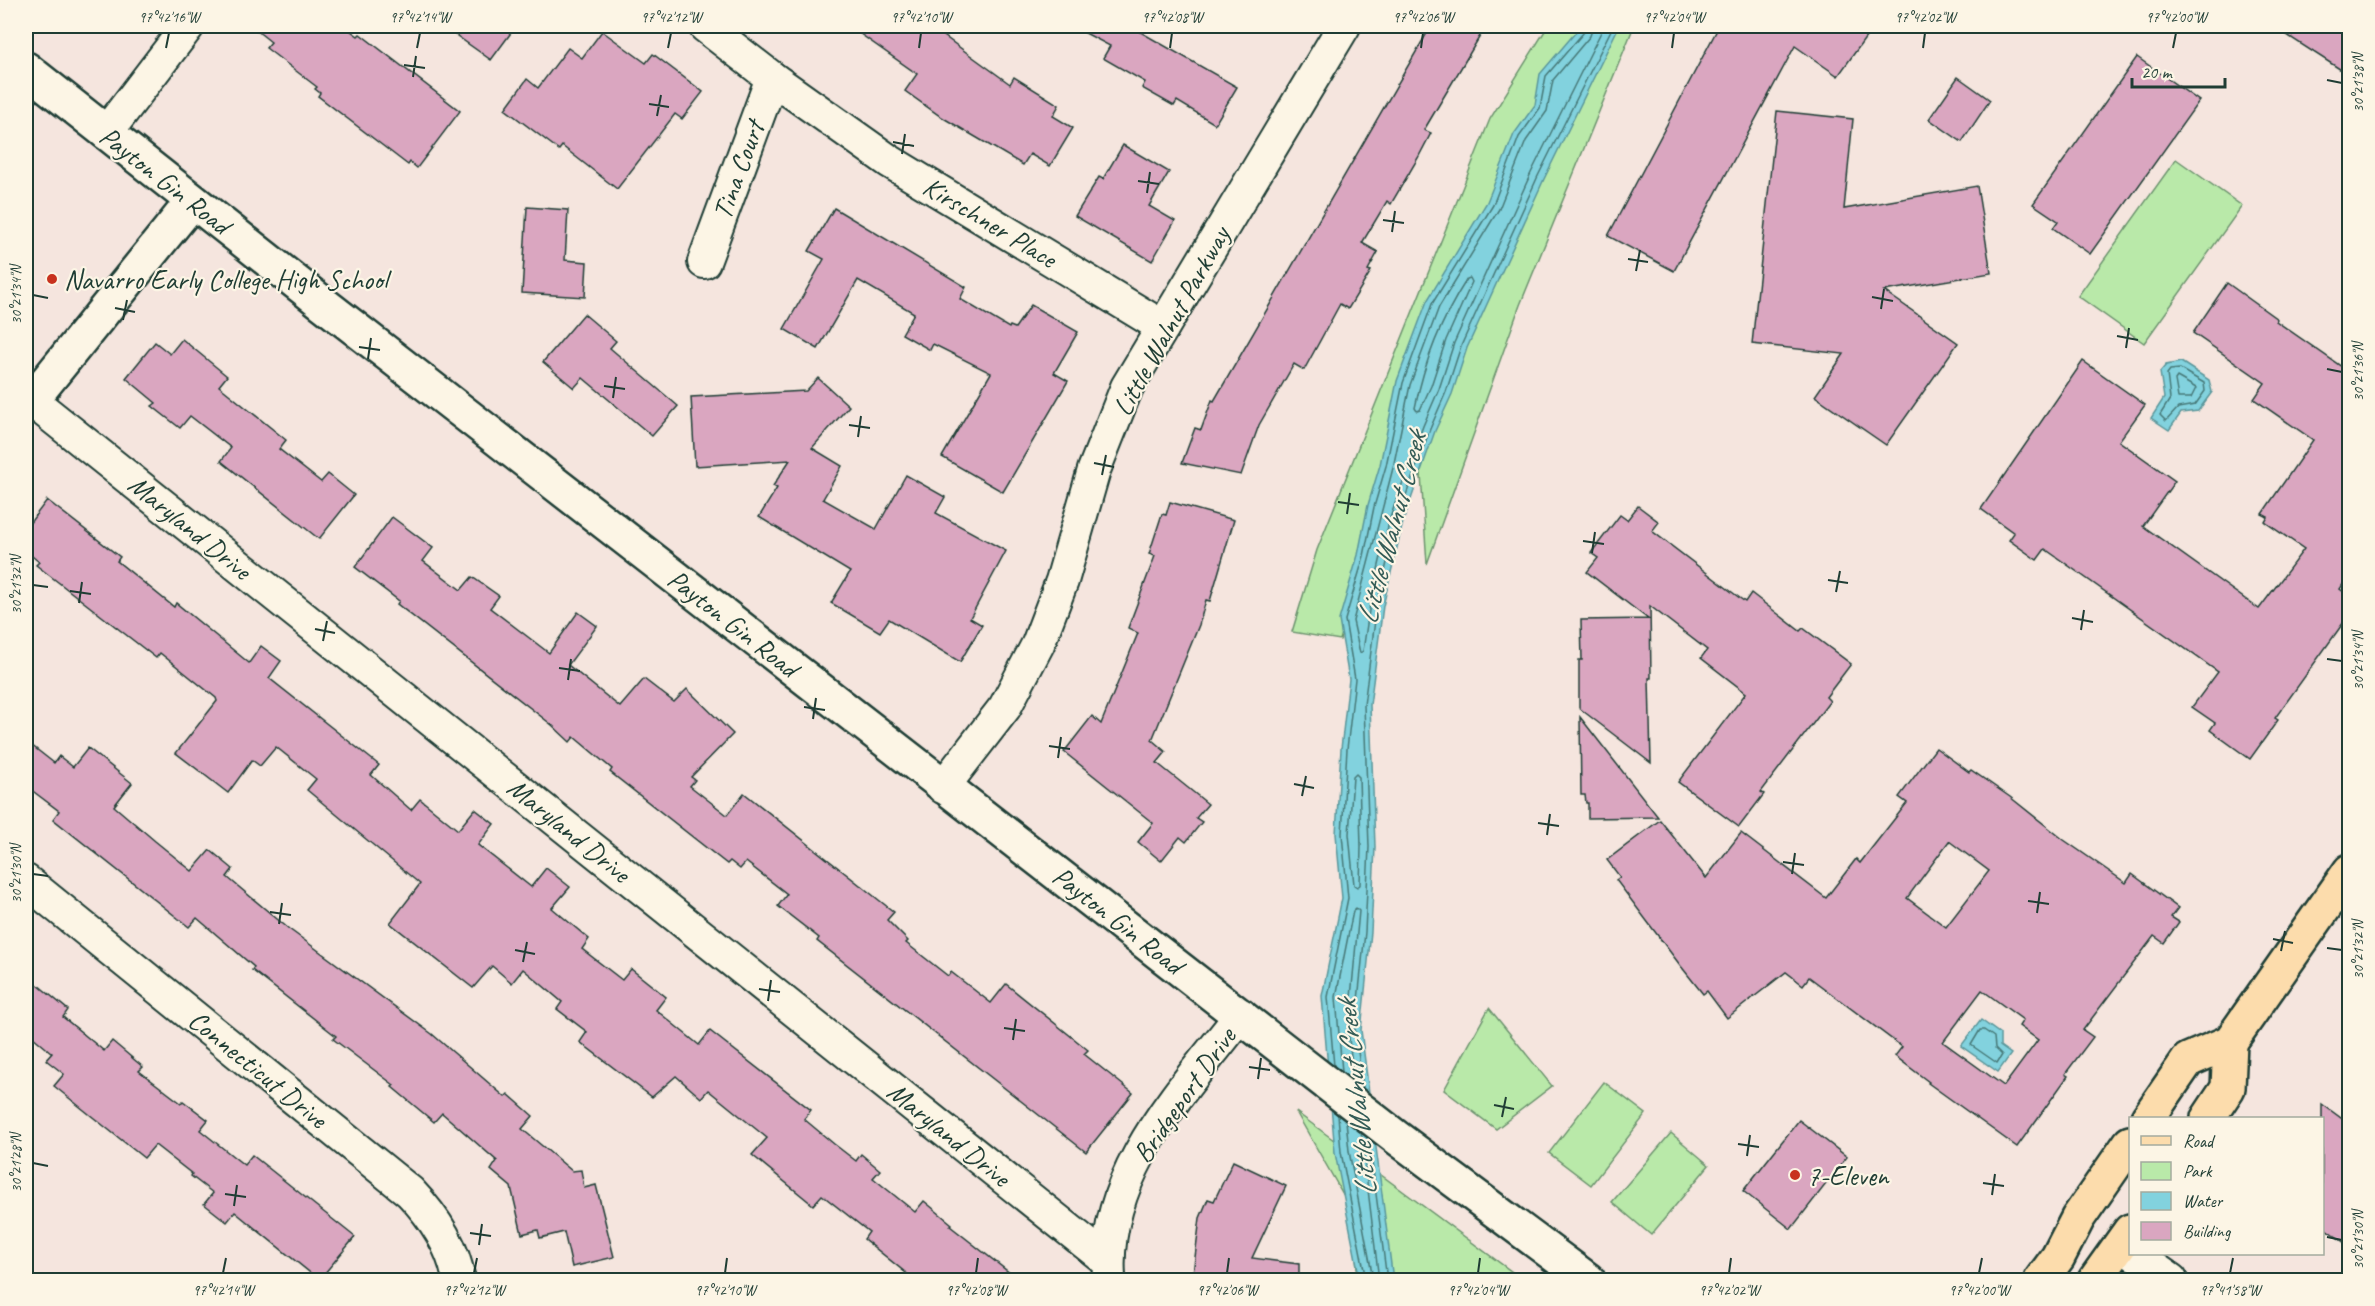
<svg xmlns="http://www.w3.org/2000/svg" width="2375" height="1306" viewBox="0 0 2375 1306" font-family="Caveat,sans-serif">
<rect width="100%" height="100%" fill="#f5e5de"/>
<filter id="ink" filterUnits="userSpaceOnUse"><feTurbulence type="fractalNoise" baseFrequency=".0167" numOctaves="2"/><feDisplacementMap in="SourceGraphic" scale="12" xChannelSelector="R" yChannelSelector="G"/><feConvolveMatrix kernelMatrix="1 2 1 2 8 2 1 2 1" color-interpolation-filters="sRGB"/></filter>
<g filter="url(#ink)">
<g fill="#b9e9a9" stroke="#6c936e" stroke-width="1.5">
<polygon points="1548,26 1634,26 1520,305 1427,564 1421,474 1358,583 1340,640 1292,632 1317,550 1490,119"/>
<polygon points="2176,159 2242,206 2144,343 2078,296"/>
<polygon points="1489,1008 1552,1086 1496,1129 1444,1090"/>
<polygon points="1604,1082 1646,1114 1591,1185 1549,1153"/>
<polygon points="1296,1112 1523,1280 1358,1280 1352,1210"/>
<polygon points="1671,1133 1709,1165 1651,1235 1612,1202"/>
</g>
<g fill="#82d2de" stroke="#5a969a" stroke-width="1.5">
<polygon points="1581,26 1619,26 1544,179 1467,348 1452,394 1435,431 1403,522 1383,606 1370,705 1375,847 1371,932 1361,1030 1393,1280 1360,1280 1335,1153 1322,996 1342,898 1336,834 1341,749 1349,679 1339,620 1358,555 1368,505 1380,465 1397,381 1427,301 1487,202 1514,134 1535,105 1540,74"/>
<polygon points="2181,362 2209,380 2212,392 2198,411 2181,413 2169,430 2151,418 2164,398 2160,372 2166,365"/>
<polygon points="1981,1020 2000,1034 2000,1046 2011,1054 1998,1072 1961,1046"/>
</g>
<g fill="none" stroke-linecap="round" stroke-linejoin="round">
<g stroke="#477978" stroke-width="1.5">
<polyline points="1593,26 1590,36 1553,80 1547,111 1526,141 1499,209 1439,307 1410,385 1393,468 1353,621 1360,653 1363,651 1370,604 1390,518 1423,426 1439,389 1454,343 1531,173 1604,26"/>
<path d="M1470,278L1472,282L1446,340L1431,386L1420,410L1417,411L1415,408C1424,363 1442,318 1467,279Z"/>
<polygon points="2180,369 2204,383 2205,391 2195,405 2178,408 2166,421 2160,415 2170,399 2167,374 2170,370"/>
<polygon points="2177,377 2196,388 2191,398 2178,398 2175,380"/>
<polygon points="1356,774 1359,777 1361,847 1360,885 1357,887 1354,885 1349,834 1353,777"/>
<polygon points="1980,1030 1984,1030 1994,1037 1995,1048 2002,1055 1997,1063 1971,1045"/>
<polyline points="1334,1066 1328,997 1348,898 1342,834 1347,749 1355,679 1345,620 1364,556 1374,507 1386,466 1403,383 1432,304 1493,205 1519,137 1540,108 1546,76 1584,32 1585,26"/>
<polyline points="1342,1072 1336,997 1353,911 1356,908 1359,911 1348,1030 1354,1082"/>
<polyline points="1363,1088 1355,1030 1365,932 1369,847 1364,705 1377,605 1397,520 1430,429 1446,392 1461,346 1538,176 1613,26"/>
<polyline points="1338,1115 1341,1152 1366,1280"/>
<polyline points="1346,1121 1349,1151 1372,1273 1376,1276 1378,1272 1361,1132"/>
<polyline points="1369,1139 1387,1280"/>
</g>
</g>
<g fill="#daa6c0" stroke="#1f3d34" stroke-width="1.5" fill-rule="evenodd">
<polygon points="251,26 344,26 358,36 360,34 460,111 417,168 410,162 408,165 318,96 320,93 315,89 317,87 266,48 271,42"/>
<polygon points="443,26 516,26 491,60"/>
<polygon points="849,26 930,26 1010,84 1014,77 1059,105 1053,116 1073,128 1050,166 1030,154 1023,165 940,116 905,91 917,74"/>
<polygon points="1072,26 1130,26 1237,87 1215,124 1177,101 1174,106 1142,88 1145,82 1103,58 1110,46"/>
<polygon points="1431,26 1486,26 1424,130 1431,133 1418,158 1391,204 1387,201 1362,243 1378,252 1368,270 1371,271 1348,309 1340,304 1304,370 1294,364 1259,425 1241,475 1182,463 1195,428 1201,430 1212,400 1214,401"/>
<polygon points="1719,26 1874,26 1838,76 1795,46 1674,271 1608,236"/>
<polygon points="2273,26 2349,26 2349,75"/>
<polygon points="602,31 646,63 653,54 703,92 682,119 675,114 617,189 562,146 559,150 505,109 527,79 538,88 568,48 582,58"/>
<polygon points="2137,57 2199,101 2090,254 2053,228 2058,221 2033,204"/>
<polygon points="1958,77 1990,100 1962,142 1929,119"/>
<polygon points="1777,111 1853,119 1844,209 1977,186 1991,273 1884,291 1958,343 1886,445 1815,396 1844,354 1752,344"/>
<polygon points="1123,145 1169,172 1149,206 1175,221 1152,261 1075,216 1099,177 1103,179"/>
<polygon points="527,207 568,210 565,260 587,262 585,297 522,293"/>
<polygon points="834,208 966,287 960,299 1009,328 1010,326 1015,328 1031,305 1078,332 1054,373 1068,381 1003,492 942,457 991,373 933,344 930,350 902,334 914,313 858,280 818,349 784,329 824,259 809,251"/>
<polygon points="2227,283 2277,319 2276,321 2349,372 2349,575 2340,589 2349,596 2349,615 2275,718 2278,720 2250,759 2210,730 2215,723 2192,707 2218,672 2045,549 2037,560 2009,540 2014,533 1981,509 2083,361 2145,405 2119,441 2175,481 2143,526 2259,609 2304,549 2265,522 2268,517 2262,514 2313,440 2254,399 2265,383 2193,333"/>
<polygon points="584,314 616,341 610,348 678,406 652,436 583,378 574,388 543,362"/>
<polygon points="182,339 227,376 219,386 286,440 279,449 321,482 328,474 354,495 319,539 221,461 231,448 190,416 180,428 152,406 156,403 126,378 155,342 170,354"/>
<polygon points="818,378 849,406 812,448 842,466 823,499 876,529 906,475 945,497 936,513 1006,551 970,618 982,625 960,662 889,619 880,632 831,603 850,572 759,517 777,488 773,486 790,460 695,466 691,397 806,391"/>
<polygon points="47,500 120,557 117,561 174,607 176,603 249,663 261,646 281,661 269,678 379,765 371,775 411,810 420,799 458,830 475,809 494,824 478,845 531,887 546,868 570,887 552,908 589,939 582,949 622,980 631,969 666,997 656,1010 699,1045 710,1031 811,1110 804,1119 834,1144 856,1161 861,1154 880,1170 873,1178 915,1212 924,1201 952,1224 950,1226 1020,1281 916,1281 864,1239 869,1232 822,1195 813,1205 752,1155 767,1138 708,1090 701,1098 676,1076 652,1097 580,1042 587,1032 557,1009 562,1002 523,969 512,983 492,966 473,988 390,923 420,884 307,790 316,779 276,747 260,766 252,760 228,793 176,753 217,701 216,698 160,653 156,658 36,565 39,562 26,551 26,528"/>
<polygon points="1170,502 1234,520 1210,601 1206,600 1199,625 1152,740 1166,752 1157,763 1208,804 1196,818 1202,822 1186,842 1180,837 1161,861 1138,842 1153,823 1064,752 1092,716 1101,724 1138,633 1128,628 1155,556 1149,554 1162,514 1166,515"/>
<polygon points="1638,506 1659,522 1652,531 1745,602 1751,593 1800,631 1803,628 1851,664 1826,697 1830,701 1761,792 1764,794 1739,827 1678,782 1746,693 1701,658 1707,650 1650,606 1651,678 1649,678 1651,763 1579,708 1579,660 1582,660 1581,620 1648,619 1587,572 1598,558 1591,553 1620,515 1627,520"/>
<polygon points="392,517 433,548 423,561 461,590 472,577 499,596 490,608 549,653 578,612 597,626 568,665 620,707 644,679 674,702 687,689 733,734 691,777 695,780 690,786 727,815 744,793 894,912 887,920 908,941 906,943 948,976 951,972 991,1003 1006,984 1088,1050 1084,1054 1133,1093 1086,1152 817,941 819,938 778,906 787,894 746,862 740,869 730,861 727,864 610,772 612,769 574,737 570,742 552,725 397,604 399,601 355,567"/>
<polygon points="1580,717 1658,817 1588,818 1588,803 1586,803 1585,795 1581,795"/>
<polygon points="26,741 54,763 59,756 73,767 88,748 132,783 114,806 155,841 192,871 210,850 233,869 227,877 289,929 432,1034 505,1097 508,1094 533,1116 522,1129 572,1171 581,1170 584,1188 596,1185 614,1257 572,1267 564,1232 540,1238 538,1230 522,1234 511,1187 491,1170 497,1161 442,1113 434,1122 392,1087 394,1085 333,1039 336,1036 252,970 254,967 197,918 189,927 53,819 59,811 26,786"/>
<path d="M1936,748L1969,772L1971,770L2010,797L2064,840L2126,883L2132,874L2178,908L2171,917L2179,922L2164,943L2154,936L2083,1030L2093,1037L2065,1074L2068,1076L2017,1147L1928,1083L1929,1082L1895,1056L1902,1047L1809,977L1803,985L1786,972L1727,1018L1707,991L1703,994L1680,965L1616,880L1620,877L1607,860L1660,820L1706,878L1741,833L1826,898L1856,859L1860,863L1907,803L1899,797ZM1949,841L1989,871L1946,927L1907,898ZM1982,990L2023,1020L2019,1026L2038,1040L2004,1086L1943,1042Z"/>
<polygon points="26,975 68,1010 63,1017 104,1051 112,1041 143,1067 139,1071 181,1103 183,1101 208,1120 200,1130 244,1165 252,1155 355,1237 319,1280 235,1212 227,1222 204,1204 213,1193 191,1176 192,1174 155,1145 144,1158 54,1086 64,1074 46,1060 52,1053 26,1031"/>
<polygon points="2322,1104 2349,1124 2349,1246 2322,1226"/>
<polygon points="1799,1120 1847,1157 1791,1229 1743,1191"/>
<polygon points="1233,1161 1286,1186 1252,1258 1299,1264 1299,1281 1192,1281 1200,1218 1208,1199 1214,1201"/>
</g>
<g fill="none" stroke-linecap="round" stroke-linejoin="round">
<g stroke="#1f3d34" stroke-width="36">
<g id="street">
<polyline points="705,26 772,78 889,161 1163,327"/>
<polyline points="106,133 188,26"/>
<polyline points="704,262 772,78"/>
<polyline points="31,400 1108,1261"/>
<polyline points="943,787 1005,707 1038,644 1062,581 1094,470 1127,387 1344,26"/>
<path d="M26,881L410,1192C434,1217 453,1245 459,1280"/>
<polyline points="2134,1254 2171,1280"/>
<path d="M1109,1277C1102,1173 1182,1091 1241,1015"/>
</g>
</g>
<g stroke="#1f3d34" stroke-width="38">
<g id="secondary">
<polyline points="26,69 321,302 1396,1137 1588,1280"/>
<polyline points="26,407 192,202"/>
</g>
</g>
<g stroke="#1f3d34" stroke-width="38">
<g id="primary">
<polyline points="2148,1118 2188,1060 2230,1042 2350,871"/>
<polyline points="2208,1118 2228,1088 2230,1042"/>
<polyline points="2041,1280 2058,1257 2078,1218 2130,1143"/>
<polyline points="2095,1280 2130,1231"/>
</g>
</g>
<use href="#street" stroke="#fcf5e5" stroke-width="32"/>
<use href="#secondary" stroke="#fcf5e5" stroke-width="33"/>
<use href="#primary" stroke="#fcdcac" stroke-width="33"/>
</g>
</g>
<path fill="none" stroke="#1f3d34" stroke-width="2" d="M166,48L169,33M417,48L420,33M668,48L671,33M919,48L921,33M1170,48L1172,33M1421,48L1423,33M1672,48L1674,33M1923,48L1925,33M2173,48L2176,33M404,65L425,68M413,77L416,56M2327,80L2342,83M649,104L669,107M657,116L661,95M893,142L914,146M902,154L905,134M1138,181L1159,184M1147,193L1150,172M1383,220L1404,223M1392,232L1395,211M1628,259L1648,262M1636,271L1640,250M33,295L48,298M1872,297L1893,301M115,308L135,312M1881,309L1884,289M123,320L127,300M2117,336L2138,340M359,347L380,350M2126,348L2129,328M368,359L371,338M2327,369L2342,372M604,386L625,389M613,398L616,377M849,425L870,428M858,437L861,416M1094,463L1114,467M1102,475L1106,455M1338,502L1359,505M1347,514L1350,493M1583,541L1604,544M1592,553L1595,532M1828,580L1848,583M33,585L48,587M70,591L91,594M1836,592L1840,571M79,603L82,582M2072,618L2093,622M315,629L335,633M2081,630L2084,610M323,641L327,621M2327,659L2342,661M559,668L580,671M568,680L571,659M804,707L825,710M813,719L816,698M1049,746L1070,749M1058,758L1061,737M1294,784L1314,788M1302,796L1306,776M1538,823L1559,826M1547,835L1550,814M1783,862L1804,865M33,874L48,876M1792,874L1795,853M2028,901L2049,904M270,912L291,915M2037,913L2040,892M279,924L282,903M2273,939L2293,943M2327,948L2342,950M515,950L535,954M2281,951L2285,931M523,962L527,942M759,989L780,992M768,1001L771,980M1004,1028L1025,1031M1013,1040L1016,1019M1249,1067L1270,1070M1258,1079L1261,1058M1494,1105L1514,1109M1502,1117L1506,1097M1738,1144L1759,1147M1747,1156L1750,1135M33,1163L48,1166M1983,1183L2004,1186M225,1194L246,1197M1992,1195L1995,1174M234,1206L237,1185M470,1233L491,1236M2327,1237L2342,1240M479,1245L482,1224M223,1273L226,1258M474,1273L477,1258M725,1273L727,1258M976,1273L978,1258M1227,1273L1229,1258M1478,1273L1480,1258M1729,1273L1731,1258M1979,1273L1982,1258M2230,1273L2233,1258"/>
<g fill="#c8321e" stroke="#fcf5e5" stroke-width="2">
<circle cx="52" cy="279" r="6"/>
<circle cx="1795" cy="1175" r="6"/>
</g>
<g text-anchor="middle" dominant-baseline="central" stroke-width="4.5" stroke-linejoin="round" paint-order="stroke">
<g font-size="28" fill="#1f3d34" stroke="#fcf5e5">
<text transform="translate(738 170) rotate(-70)">Tina Court</text>
<text transform="translate(165 180) rotate(38)">Payton Gin Road</text>
<text transform="translate(990 222) rotate(31)">Kirschner Place</text>
<text transform="translate(1171 321) rotate(-61)">Little Walnut Parkway</text>
<text transform="translate(190 527) rotate(39)">Maryland Drive</text>
<text transform="translate(733 623) rotate(38)">Payton Gin Road</text>
<text transform="translate(569 830) rotate(39)">Maryland Drive</text>
<text transform="translate(1118 920) rotate(38)">Payton Gin Road</text>
<text transform="translate(258 1069) rotate(39)">Connecticut Drive</text>
<text transform="translate(1184 1095) rotate(-55)">Bridgeport Drive</text>
<text transform="translate(949 1134) rotate(39)">Maryland Drive</text>
</g>
<g font-size="28" fill="#1f3d34" stroke="#fcf5e5" text-anchor="start">
<text x="64" y="279">Navarro Early College High School</text>
<text x="1807" y="1175">7-Eleven</text>
</g>
<g font-size="30" font-style="italic" fill="#335b56" stroke="#fcf5e5">
<text transform="translate(1391 528) rotate(-75)">Little Walnut Creek</text>
<text transform="translate(1356 1098) rotate(-96)">Little Walnut Creek</text>
</g>
</g>
<rect width="2375" height="1306" fill="none" stroke="#fcf5e5" stroke-width="66"/>
<rect x="2129" y="1117" width="195" height="138" fill="#fcf5e5" stroke="#a4ab9e" stroke-width="1.5"/>
<rect x="2141" y="1136" width="30" height="9" fill="#fcdcac" stroke="#a4ab9e" stroke-width="1.5"/>
<text x="2183" y="1147" font-size="18" fill="#1f3d34">Road</text>
<rect x="2141" y="1162" width="30" height="18" fill="#b9e9a9" stroke="#a4ab9e" stroke-width="1.5"/>
<text x="2183" y="1177" font-size="18" fill="#1f3d34">Park</text>
<rect x="2141" y="1192" width="30" height="18" fill="#82d2de" stroke="#a4ab9e" stroke-width="1.5"/>
<text x="2183" y="1207" font-size="18" fill="#1f3d34">Water</text>
<rect x="2141" y="1222" width="30" height="18" fill="#daa6c0" stroke="#a4ab9e" stroke-width="1.5"/>
<text x="2183" y="1237" font-size="18" fill="#1f3d34">Building</text>
<path d="M2132 78v9h93v-9" fill="none" stroke="#1f3d34" stroke-width="3"/>
<text x="2141" y="78" font-size="18" fill="#1f3d34" stroke="#fcf5e5" stroke-width="4.5" paint-order="stroke">20 m</text>
<rect x="33" y="33" width="2309" height="1240" fill="none" stroke="#1f3d34" stroke-width="2"/>
<g font-size="15" text-anchor="middle" fill="#1f3d34">
<text x="169" y="22">97°42'16"W</text>
<text x="420" y="22">97°42'14"W</text>
<text x="671" y="22">97°42'12"W</text>
<text x="921" y="22">97°42'10"W</text>
<text x="1172" y="22">97°42'08"W</text>
<text x="1423" y="22">97°42'06"W</text>
<text x="1674" y="22">97°42'04"W</text>
<text x="1925" y="22">97°42'02"W</text>
<text x="2176" y="22">97°42'00"W</text>
<text transform="translate(2358 83) rotate(-90)" y="5">30°21'38"N</text>
<text transform="translate(16 295) rotate(-90)" y="5">30°21'34"N</text>
<text transform="translate(2358 372) rotate(-90)" y="5">30°21'36"N</text>
<text transform="translate(16 585) rotate(-90)" y="5">30°21'32"N</text>
<text transform="translate(2358 661) rotate(-90)" y="5">30°21'34"N</text>
<text transform="translate(16 874) rotate(-90)" y="5">30°21'30"N</text>
<text transform="translate(2358 950) rotate(-90)" y="5">30°21'32"N</text>
<text transform="translate(16 1163) rotate(-90)" y="5">30°21'28"N</text>
<text transform="translate(2358 1240) rotate(-90)" y="5">30°21'30"N</text>
<text x="223" y="1295">97°42'14"W</text>
<text x="474" y="1295">97°42'12"W</text>
<text x="725" y="1295">97°42'10"W</text>
<text x="976" y="1295">97°42'08"W</text>
<text x="1227" y="1295">97°42'06"W</text>
<text x="1478" y="1295">97°42'04"W</text>
<text x="1729" y="1295">97°42'02"W</text>
<text x="1979" y="1295">97°42'00"W</text>
<text x="2230" y="1295">97°41'58"W</text>
</g>
</svg>
